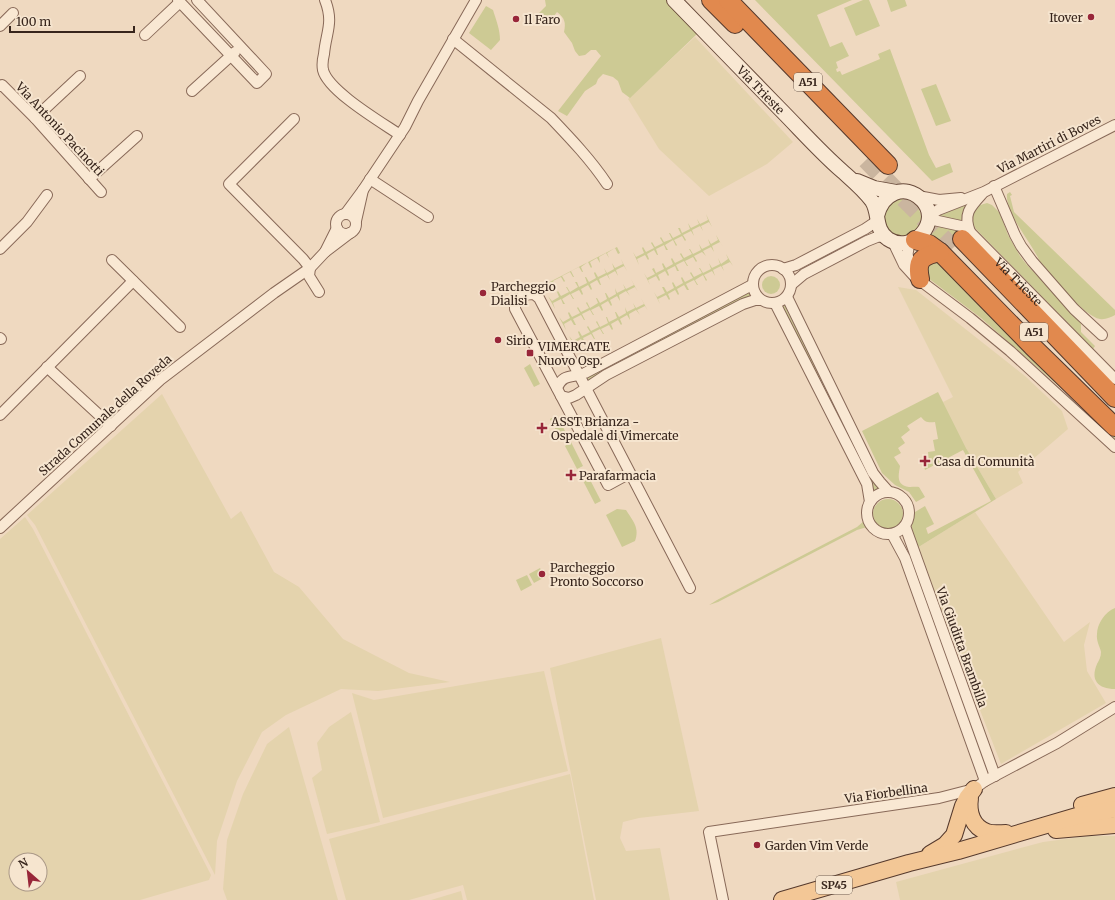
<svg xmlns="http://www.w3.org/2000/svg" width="1115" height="900" viewBox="0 0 1115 900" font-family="Merriweather,serif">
<rect width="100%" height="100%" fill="#efd9c0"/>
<g fill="#e4d3ad" fill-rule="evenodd">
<polygon points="695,37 793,142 767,164 709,196 659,149 628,99"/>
<polygon points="898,287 916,290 1025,376 1062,411 1068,429 1018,472 1023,483 996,499 966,448 943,402 953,397"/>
<polygon points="162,394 231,519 241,511 274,572 299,587 343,639 409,673 450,682 378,691 341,689 286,715 262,732 237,781 217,841 215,875 35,525 27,515"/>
<polygon points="975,512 1064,642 1090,622 1084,645 1087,671 1106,703 1001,764 917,548"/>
<path d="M25,517L33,529L211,875L209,880L140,900H0V539ZM16,860H40V884H16Z"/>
<polygon points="661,638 699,811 639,818 623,822 620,838 626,851 660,848 670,900 596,900 550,668"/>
<polygon points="544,671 568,771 383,818 352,693 374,700"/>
<polygon points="351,712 380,822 327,834 312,778 322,770 317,743 329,727"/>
<polygon points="289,727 338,900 227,900 223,889 227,840 243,794 267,744"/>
<polygon points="570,774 594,900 467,900 463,885 409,900 346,900 329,839"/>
<polygon points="1089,836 1115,836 1115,900 900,900 896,882 1043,842"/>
<polygon points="461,891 463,900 431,900"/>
</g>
<g fill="#cdca94">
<path d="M545,0H666L698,33L630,98L622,92L618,81L613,77L603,74L598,79L596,84L585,91L567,116L558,111L601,56L596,50H591L585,55L579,56L575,51L572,43L564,32C566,23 565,18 557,12L548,24L542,20L539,13L546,6Z"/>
<polygon points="755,0 852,0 817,15 830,47 842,42 849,56 836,62 838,68 836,69 837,72 840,71 842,75 880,59 878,54 890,49 929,155 936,168 950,163 953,172 932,181"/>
<polygon points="863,0 869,0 880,26 856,36 844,8"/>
<polygon points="887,0 905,0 907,6 891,12"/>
<path d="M486,6L493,10C496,20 500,29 500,40L491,50L469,33Z"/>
<polygon points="936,84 951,121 936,126 921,89"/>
<path d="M1010,192L1012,195L1010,196L1014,212L1115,310V315C1111,317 1105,320 1100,319C1085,317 1052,277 1041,264C1033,244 1005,214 1007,194Z"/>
<circle cx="902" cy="218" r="19"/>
<polygon points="987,203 992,205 1000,213 1008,235 1020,256 1027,265 1077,317 1081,324 1081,332 1095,346 1093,349 973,226 971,215 977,206"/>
<polygon points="966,205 968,205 963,222 937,216"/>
<polygon points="706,214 712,227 709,222 701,226 703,231 700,226 692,230 694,236 691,231 683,235 686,240 685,241 682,236 674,240 677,245 676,246 673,240 665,245 668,250 666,250 664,245 656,249 658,255 657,255 654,250 647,254 649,259 648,260 645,255 637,259 639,265 633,252 636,257 644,253 642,248 643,247 646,252 654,248 651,243 652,242 655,247 663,243 660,238 661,237 664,242 672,239 669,233 670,233 673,238 681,234 678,228 680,228 682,233 690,229 688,223 691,228 699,224 697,219 700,224 708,220"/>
<path d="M932,224C943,228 954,227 965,233L947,250L926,237Z"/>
<polygon points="716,235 723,247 720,242 712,246 714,252 711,247 703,251 706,256 702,252 694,256 697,261 696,262 693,257 685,261 688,266 687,266 684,261 676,265 679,271 677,271 675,266 667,270 669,275 668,276 665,271 658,275 660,280 659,281 656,276 648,280 650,285 644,273 647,278 655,274 652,269 654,268 656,273 664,269 662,264 663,263 666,268 673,264 671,259 672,258 675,263 683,259 680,254 681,253 684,258 692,254 689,249 690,249 693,254 701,250 699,244 702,249 710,245 708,239 711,244 718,240"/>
<polygon points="617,247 620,253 618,254 615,248 607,253 609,258 606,253 599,257 600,263 597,258 590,262 592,267 591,268 588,262 581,267 583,272 582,272 579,267 571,271 574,277 573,277 570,272 562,276 565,281 564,282 561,277 553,281 556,286 554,287 551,282 544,286 545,292 542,286"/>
<polygon points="726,254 733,266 730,262 722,266 724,271 721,266 713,270 715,276 712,271 704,275 707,280 706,281 703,275 695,280 698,285 697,285 694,280 686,284 689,290 687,290 684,285 677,289 679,294 678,295 675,290 668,294 670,299 669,300 666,295 658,299 660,304 654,292 657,297 665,293 662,287 664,287 667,292 674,288 672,283 673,282 676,287 683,283 681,278 682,277 685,282 693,278 690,273 691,272 694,277 702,273 699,268 700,268 703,273 711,269 709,263 712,268 720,264 718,258 721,264 728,259"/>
<polygon points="933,256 1115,434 1115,439 1077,402 981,318 928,278 923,263"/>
<polygon points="621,259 627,271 624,266 616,270 618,276 615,271 608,275 610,280 607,275 599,279 601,285 600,285 597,280 590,284 592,289 591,290 588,285 581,289 583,294 582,295 579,290 571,294 574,299 573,299 570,294 562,299 565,304 563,304 561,299 553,303 555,309 548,296 552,301 559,297 557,292 558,291 561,296 569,292 566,287 567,287 570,292 578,287 575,282 577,282 579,287 587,283 585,277 586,277 589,282 596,278 594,273 595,272 598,277 606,273 604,268 607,273 614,269 612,263 615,268 623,264"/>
<circle cx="771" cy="285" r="9"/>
<polygon points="631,279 638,292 635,287 627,291 630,296 626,291 619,295 620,301 617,296 610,300 612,305 611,306 608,301 601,305 603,310 602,311 599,306 591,310 594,315 593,315 590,310 582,314 585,320 584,320 581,315 573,319 576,325 574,325 571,320 564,324 566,330 559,317 563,322 570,318 568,313 569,312 572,317 580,313 577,308 578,307 581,312 589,308 586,303 587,302 590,308 598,303 596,298 597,298 600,303 607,299 605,293 606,293 609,298 616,294 615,288 617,293 625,289 623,284 626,289 634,285"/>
<polygon points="749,292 751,296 748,297 588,380 586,377"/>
<polygon points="641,298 648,311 645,306 637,310 640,315 636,310 629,314 630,320 627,315 620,319 622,324 621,325 618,320 611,324 613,329 612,330 609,325 601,329 604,334 603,334 600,329 592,333 595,339 594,339 591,334 583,338 585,343 584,344 581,339 574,343 576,349 569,336 573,341 580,337 578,332 579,331 582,336 590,332 587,327 588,326 591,331 599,327 596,322 597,321 600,327 608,323 606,317 607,317 609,322 617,318 615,312 616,312 619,317 626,313 625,307 627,312 635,308 633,303 636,308 644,304"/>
<polygon points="786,304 787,311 874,482 880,488 873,491 780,307"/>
<polygon points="530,364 540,384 534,387 524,368"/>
<path d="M938,392L966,448L996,499L917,548L911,525L915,512L925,506L934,524L926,528L928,534L991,501L963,450L925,470L923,462L929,461L928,452L935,451L933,440L938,439L935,422C928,423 925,422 921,417L907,426L910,430L901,437L905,443L898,448L901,453L894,457L900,466C899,473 896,483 905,486C910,488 914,486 919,487L925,497L916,502L909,492L895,485L882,473L862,431Z"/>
<polygon points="557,415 568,437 561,440 550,419"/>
<polygon points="571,442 583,466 577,469 565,446"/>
<polygon points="586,472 601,501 595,504 580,475"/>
<circle cx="888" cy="514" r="15"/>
<path d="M617,509L626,510C633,521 640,528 635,541L622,547L606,515Z"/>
<polygon points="864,521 867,527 857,530 718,602 709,605 717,600 857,527"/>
<polygon points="540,568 545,577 534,583 529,574"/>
<polygon points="527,575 532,585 521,591 516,580"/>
<path d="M1115,608V689C1098,689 1090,680 1097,664C1099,660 1101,657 1101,652C1100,647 1096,641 1097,634C1097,624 1105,612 1115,608Z"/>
</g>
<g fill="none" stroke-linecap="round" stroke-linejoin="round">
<polyline stroke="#cab59f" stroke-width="18" stroke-dasharray="18 9" stroke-linecap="butt" points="866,160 953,248"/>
<g stroke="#886958" stroke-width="12">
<g id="street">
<polyline points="178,0 257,83 266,74 197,0"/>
<path d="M325,0C334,23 326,32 324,54C323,58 322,65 323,70C328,91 381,122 400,135"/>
<polyline points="0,26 13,13"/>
<polyline points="145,35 180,2"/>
<path d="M453,39L551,118C571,139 591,160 607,184"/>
<polyline points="0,86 2,85 35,118 101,192"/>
<polyline points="192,91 235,52"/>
<polyline points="35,118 80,76"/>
<polyline points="294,119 229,184 303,259 310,268 309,276 319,292"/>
<polyline points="89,179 137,136"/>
<polyline points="370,179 428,217"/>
<polyline points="994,186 1015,235 1021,246 1032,261 1074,309 1102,335"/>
<polyline points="363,190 405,127 418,101 476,0"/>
<polyline points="918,196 939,200 961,198"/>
<polyline points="346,213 363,190 356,221"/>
<circle cx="346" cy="224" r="10"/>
<polyline points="929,216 938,210 984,192 1115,125"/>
<path id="s1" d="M929,219L961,226L970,232L1115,379"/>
<polyline points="337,228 325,252 350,233"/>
<path d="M970,232C963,214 970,207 982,194"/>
<polyline points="893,242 904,265 914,276 970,318 1010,351 1115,447"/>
<path d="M911,242C906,251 907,258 912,268"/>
<polyline points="0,249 27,222 47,195"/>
<polyline points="112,260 180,327"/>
<circle cx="772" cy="284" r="19"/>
<polyline points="783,269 796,265 865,229 877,221"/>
<polyline points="791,285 804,274 867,241 877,237 885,236"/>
<polyline points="787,297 873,473 880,482 889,492"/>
<polyline points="775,303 867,484 870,502"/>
<polyline points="0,338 1,339"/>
<polyline points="47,367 111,426"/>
<path d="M557,388C563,373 573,378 585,373L752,285"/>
<polyline points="561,396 569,398 576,395 606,375 743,304 755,300 760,300"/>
<polyline points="0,415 133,281"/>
<path d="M630,473L608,485L515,309V302C520,296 526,294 534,294L539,298L690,588"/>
<circle cx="888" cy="513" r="21"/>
<polyline points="905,526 995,776"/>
<polyline points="0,528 160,380 274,293 310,268 325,252"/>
<polyline points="892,534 905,558 985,781"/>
<polyline points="723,900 709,832 939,798 974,789 985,781 1057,743 1115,707"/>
</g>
</g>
<g stroke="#694b3b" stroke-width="16">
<g id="secondary">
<path id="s2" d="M674,0C709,36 743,71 778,107C799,128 819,151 842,171C852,180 864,190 872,201C880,213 874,229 888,239C912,255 943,222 922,200C904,182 882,194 877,216"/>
<polyline points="857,181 874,188 896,192"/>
</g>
</g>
<g stroke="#55392c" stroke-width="18">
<g id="primary">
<path d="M970,798C968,812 972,827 987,832C992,834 1000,833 1006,833"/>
<polyline points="1082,805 1115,796"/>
<polyline points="1056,830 1115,825"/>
<polyline points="930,854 945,845 954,835 963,806 967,798 974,789"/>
<polyline points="782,900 909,863 958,851 1077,816 1115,809"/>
</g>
</g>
<g stroke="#55392c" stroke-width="20">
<g id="highway">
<polyline points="711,0 735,24"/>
<polyline points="728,0 888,165"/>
<polyline points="962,239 1115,398"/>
<polyline points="915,240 929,244 940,252 1032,346 1115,427"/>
<path d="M920,279C916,260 922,256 940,252"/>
</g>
</g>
<use href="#street" stroke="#f9e8d3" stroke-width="10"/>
<use href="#secondary" stroke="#f9e8d3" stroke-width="14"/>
<use href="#primary" stroke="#f3c796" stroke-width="16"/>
<use href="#highway" stroke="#e1894e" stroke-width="18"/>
</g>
<g fill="#982639" stroke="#f6e5cf" stroke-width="1.5">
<circle cx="1091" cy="17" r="4"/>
<circle cx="516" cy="19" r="4"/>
<circle cx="483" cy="293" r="4"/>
<circle cx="498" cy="340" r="4"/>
<rect x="526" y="349" width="8" height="8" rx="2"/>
<path d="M540 422h4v4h4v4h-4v4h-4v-4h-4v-4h4z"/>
<path d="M923 455h4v4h4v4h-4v4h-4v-4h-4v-4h4z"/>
<path d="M569 469h4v4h4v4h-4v4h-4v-4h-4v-4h4z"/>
<circle cx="542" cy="574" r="4"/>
<circle cx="757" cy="845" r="4"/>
</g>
<g text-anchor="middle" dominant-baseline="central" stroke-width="4" stroke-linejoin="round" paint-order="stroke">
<g fill="#f6e5cf" stroke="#705f52" stroke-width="1">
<rect x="794" y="73" width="28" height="18" rx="3"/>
<rect x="1020" y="323" width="28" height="18" rx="3"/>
<rect x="816" y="876" width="36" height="18" rx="3"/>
</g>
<g font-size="11" font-weight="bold" fill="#37251c">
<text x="808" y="82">A51</text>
<text x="1034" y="332">A51</text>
<text x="834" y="885">SP45</text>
</g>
<g font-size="12" fill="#37251c" stroke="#f6e5cf" text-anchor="start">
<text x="1083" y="17" text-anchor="end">Itover</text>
<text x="524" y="19">Il Faro</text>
<text x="491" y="286">Parcheggio<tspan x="491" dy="14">Dialisi</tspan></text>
<text x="506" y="340">Sirio</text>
<text x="538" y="346">VIMERCATE<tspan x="538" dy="14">Nuovo Osp.</tspan></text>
<text x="551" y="421">ASST Brianza -<tspan x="551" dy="14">Ospedale di Vimercate</tspan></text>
<text x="934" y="461">Casa di Comunità</text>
<text x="579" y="475">Parafarmacia</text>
<text x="550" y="567">Parcheggio<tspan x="550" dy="14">Pronto Soccorso</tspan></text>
<text x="765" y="845">Garden Vim Verde</text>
</g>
<g font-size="12" fill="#37251c" stroke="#f6e5cf">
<text stroke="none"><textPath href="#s2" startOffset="125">Via Trieste</textPath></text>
<text transform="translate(60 129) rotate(47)">Via Antonio Pacinotti</text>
<text transform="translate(1049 144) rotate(-27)">Via Martiri di Boves</text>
<text stroke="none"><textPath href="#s1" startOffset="113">Via Trieste</textPath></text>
<text transform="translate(105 415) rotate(-42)">Strada Comunale della Roveda</text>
<text transform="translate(962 647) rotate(70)">Via Giuditta Brambilla</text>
<text transform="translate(886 793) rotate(-8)">Via Fiorbellina</text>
</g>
</g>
<g transform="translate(28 872) rotate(332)"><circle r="19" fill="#f6e5cf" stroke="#aa9887"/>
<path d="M0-3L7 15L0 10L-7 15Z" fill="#982639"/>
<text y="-6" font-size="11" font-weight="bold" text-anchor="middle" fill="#37251c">N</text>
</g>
<path d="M10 26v6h124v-6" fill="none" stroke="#37251c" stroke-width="2"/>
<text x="16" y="26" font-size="12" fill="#37251c" stroke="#f6e5cf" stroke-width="3" paint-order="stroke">100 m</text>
</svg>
